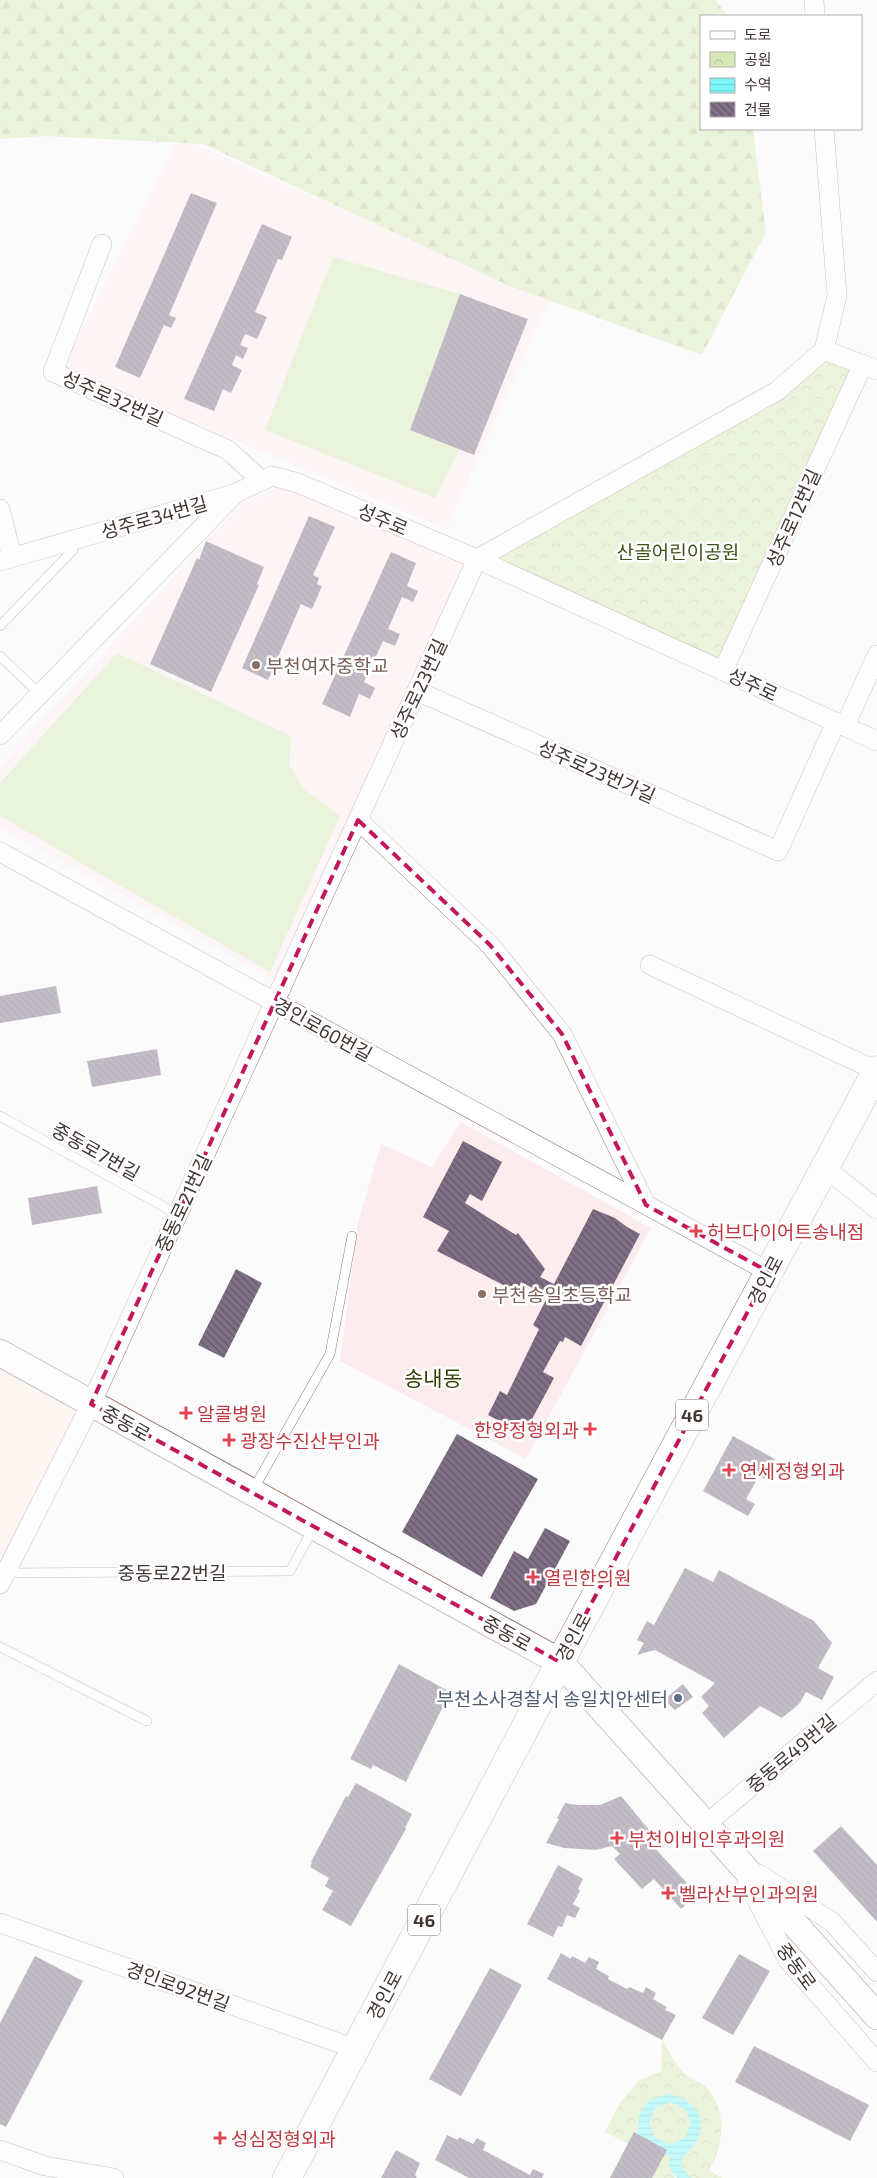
<svg xmlns="http://www.w3.org/2000/svg" width="877" height="2178" viewBox="0 0 877 2178" font-family="'Exo 2','Noto Sans KR',sans-serif">
<defs>
<pattern id="forest-firs" width="22" height="20" patternUnits="userSpaceOnUse" patternTransform="scale(1.25)"><rect width="22" height="20" fill="#d6e9b4"/><path d="M5 1l3.5 6h-7zM16 11l3.5 6h-7z" fill="#b9c89b"/></pattern>
<pattern id="park-crowns" width="20" height="18" patternUnits="userSpaceOnUse" patternTransform="scale(1.25)"><rect width="20" height="18" fill="#d6e9b4"/><path d="M2 6a3 3 0 1 1 6 0M12 15a3 3 0 1 1 6 0" fill="none" stroke="#b9c89b"/></pattern>
<pattern id="water-rules" width="6" height="5" patternUnits="userSpaceOnUse" patternTransform="scale(1.25)"><rect width="6" height="5" fill="#7df7fb"/><path d="M0 2.5h6" fill="none" stroke="#6dd4d8"/></pattern>
<pattern id="building-back-hatch" width="6" height="6" patternUnits="userSpaceOnUse" patternTransform="scale(1.25)"><rect width="6" height="6" fill="#7f7086"/><path d="M-1 5l2 2M0 0l6 6M5-1l2 2" fill="none" stroke="#645868"/></pattern>
</defs>
<rect width="100%" height="100%" fill="#fbfbfb"/>
<polygon fill="#fceee7" points="0,1353 91,1404 0,1584"/>
<g fill="#fdecee">
<polygon points="179,137 549,300 446,529 62,368"/>
<polygon points="280,486 466,564 277,981 0,828 0,766 241,504"/>
<polygon points="461,1122 651,1228 526,1459 340,1361 358,1223 381,1144 432,1167"/>
</g>
<g fill="#d6e9b4">
<polygon points="333,257 460,294 410,430 460,449 435,498 265,430"/>
<polygon points="117,653 291,736 289,765 305,790 340,816 270,972 0,816 0,783"/>
</g>
<polygon fill="url(#forest-firs)" points="0,0 716,0 727,16 701,16 701,129 753,129 766,232 702,355 512,287 203,144 45,136 0,139"/>
<g fill="url(#park-crowns)">
<polygon points="826,355 856,367 721,666 488,558"/>
<path d="M662,2040C669,2050 675,2063 683,2072C689,2079 700,2081 706,2087C728,2110 724,2146 709,2170L722,2178H680L669,2154L675,2178H653L629,2144L605,2132L620,2103L639,2080L661,2072Z"/>
</g>
<path fill="url(#water-rules)" fill-rule="evenodd" d="M669,2094C688,2099 708,2112 699,2136C695,2147 683,2153 680,2165L691,2178H677L669,2167L670,2157L638,2137L639,2115L649,2100ZM670,2102L685,2109L691,2123L685,2138L670,2144L655,2138L649,2123L655,2108Z"/>
<g fill="url(#building-back-hatch)">
<polygon points="191,193 217,203 169,315 176,318 171,328 164,325 140,378 115,367"/>
<polygon points="262,224 292,237 282,260 278,259 255,312 267,317 257,339 245,334 240,345 248,348 243,359 236,355 232,365 242,370 231,393 223,389 214,411 184,399"/>
<polygon points="460,294 528,319 474,455 410,430"/>
<polygon points="309,516 335,527 313,575 319,578 317,584 322,586 312,609 301,604 268,680 242,668"/>
<polygon points="206,541 264,567 257,584 259,585 211,692 150,664 197,558 199,560"/>
<polygon points="391,552 416,563 407,586 418,591 413,602 402,597 388,629 400,634 395,646 383,641 364,682 375,688 370,699 359,694 350,717 322,704"/>
<polygon points="56,986 61,1013 0,1023 0,996"/>
<polygon points="157,1049 161,1075 92,1087 87,1061"/>
<polygon points="463,1141 502,1162 482,1201 470,1194 465,1203 516,1235 518,1233 545,1269 540,1277 554,1284 593,1209 615,1218 627,1227 640,1234 581,1346 565,1337 563,1342 560,1341 543,1372 554,1378 524,1434 488,1415 500,1391 507,1395 539,1329 533,1325 548,1296 521,1282 517,1292 437,1251 449,1231 423,1217"/>
<polygon points="97,1186 102,1213 32,1225 28,1198"/>
<polygon points="236,1269 262,1283 224,1358 198,1345"/>
<polygon points="457,1434 538,1479 482,1577 402,1532"/>
<polygon points="733,1436 775,1459 765,1479 759,1476 746,1499 755,1504 748,1516 703,1491"/>
<polygon points="545,1528 570,1541 536,1604 514,1611 490,1598 514,1551 528,1559"/>
<polygon points="685,1568 713,1582 719,1570 814,1621 832,1643 818,1668 834,1677 822,1700 806,1692 799,1704 782,1718 760,1706 724,1738 702,1713 709,1706 701,1697 715,1683 655,1650 637,1655 644,1643 637,1640 647,1621 654,1625"/>
<polygon points="399,1664 450,1692 406,1782 373,1765 371,1769 350,1759"/>
<polygon points="683,1684 693,1697 675,1710 666,1702 666,1698"/>
<polygon points="356,1783 412,1814 405,1828 406,1829 351,1926 322,1910 333,1891 325,1886 329,1878 310,1867 312,1863 311,1862 346,1796 348,1797"/>
<polygon points="621,1796 649,1830 643,1835 697,1894 681,1909 654,1879 642,1889 614,1859 620,1854 612,1846 596,1850 564,1848 546,1843 559,1819 557,1818 565,1803 576,1805 600,1805"/>
<polygon points="841,1826 877,1865 877,1922 813,1851"/>
<polygon points="558,1865 583,1879 578,1889 580,1891 573,1904 580,1908 575,1918 567,1915 562,1927 558,1926 553,1937 527,1924"/>
<polygon points="561,1953 571,1959 572,1956 585,1963 589,1957 599,1962 596,1969 609,1976 608,1979 627,1989 629,1987 643,1993 646,1987 656,1993 653,1999 667,2007 665,2010 676,2015 662,2040 547,1979"/>
<polygon points="739,1954 770,1971 733,2035 702,2018"/>
<polygon points="35,1956 83,1981 6,2127 0,2124 0,2023"/>
<polygon points="490,1968 522,1985 461,2096 429,2079"/>
<polygon points="754,2046 869,2105 850,2141 735,2082"/>
<polygon points="634,2132 667,2150 652,2178 610,2178"/>
<polygon points="447,2135 458,2140 459,2137 473,2144 477,2138 486,2143 483,2150 530,2175 533,2169 544,2174 542,2178 469,2178 435,2160"/>
<polygon points="396,2150 420,2163 415,2175 417,2176 416,2178 381,2178"/>
</g>
<g fill="none" stroke-linecap="round" stroke-linejoin="round">
<g stroke="#977c71" stroke-width="10">
<g id="lane">
<polyline points="0,626 73,550 72,540"/>
<polyline points="0,656 40,694"/>
<polyline points="0,1116 177,1214"/>
<polyline points="253,1490 330,1354 352,1236"/>
<polyline points="6,1573 290,1571 313,1529"/>
<polyline points="0,1647 147,1721"/>
</g>
</g>
<g stroke="#977c71" stroke-width="20">
<g id="street">
<polyline points="814,0 815,16"/>
<polyline points="102,244 53,372 228,450 262,481"/>
<polyline points="824,350 877,370"/>
<polyline points="0,509 12,557"/>
<polyline points="477,559 777,391 824,350 837,296 824,129"/>
<polyline points="0,561 234,494"/>
<polyline points="723,671 863,364"/>
<polyline points="417,691 778,851 836,722"/>
<polyline points="845,726 877,655"/>
<polyline points="0,735 236,493 272,476 298,483 477,559 877,741"/>
<polyline points="358,820 490,945 562,1034 646,1205"/>
<polyline points="0,852 769,1272"/>
<polyline points="650,965 877,1071"/>
<polyline points="825,1168 877,1209"/>
<polyline points="0,1584 91,1404 477,559"/>
<polyline points="705,1825 877,1681"/>
<polyline points="759,1874 832,1922 877,1972"/>
<polyline points="747,1881 788,1960 877,2062"/>
<polyline points="0,1923 356,2049"/>
<polyline points="0,2150 45,2166 114,2178"/>
</g>
</g>
<g stroke="#977c71" stroke-width="28">
<polyline id="secondary" points="0,1353 560,1662 877,2016"/>
</g>
<g stroke="#977c71" stroke-width="29">
<polyline id="primary" points="287,2178 560,1662 877,1070"/>
</g>
<use href="#lane" stroke="#fff" stroke-width="9"/>
<use href="#street" stroke="#fff" stroke-width="19"/>
<use href="#secondary" stroke="#fff" stroke-width="26"/>
<use href="#primary" stroke="#fff" stroke-width="28"/>
</g>
<path d="M0 0H877V2178H0ZM358,820L490,945L562,1034L646,1205L769,1272L560,1662L91,1404Z" fill="#fbfbfb" fill-opacity=".55" fill-rule="evenodd"/>
<path fill="none" stroke="#c2185b" stroke-width="4" stroke-dasharray="10 6" stroke-linejoin="round" d="M358,820L490,945L562,1034L646,1205L769,1272L560,1662L91,1404Z"/>
<g fill="#8d6e63" stroke="#fff" stroke-width="2">
<circle cx="256" cy="665" r="5"/>
<circle cx="482" cy="1294" r="5"/>
</g>
<g fill="#e0444e" stroke="#fff" stroke-width="2">
<path d="M693.5 1223.5h5v5h5v5h-5v5h-5v-5h-5v-5h5z"/>
<path d="M183.5 1405.5h5v5h5v5h-5v5h-5v-5h-5v-5h5z"/>
<path d="M587.5 1421.5h5v5h5v5h-5v5h-5v-5h-5v-5h5z"/>
<path d="M226.5 1432.5h5v5h5v5h-5v5h-5v-5h-5v-5h5z"/>
<path d="M726.5 1462.5h5v5h5v5h-5v5h-5v-5h-5v-5h5z"/>
<path d="M530.5 1569.5h5v5h5v5h-5v5h-5v-5h-5v-5h5z"/>
<path d="M614.5 1830.5h5v5h5v5h-5v5h-5v-5h-5v-5h5z"/>
<path d="M665.5 1885.5h5v5h5v5h-5v5h-5v-5h-5v-5h5z"/>
<path d="M217.5 2130.5h5v5h5v5h-5v5h-5v-5h-5v-5h5z"/>
</g>
<circle fill="#5c6f8a" stroke="#fff" stroke-width="2" cx="678" cy="1698" r="5"/>
<g text-anchor="middle" dominant-baseline="central" stroke-width="5" stroke-linejoin="round" paint-order="stroke">
<g fill="#fff" stroke="#7b7370" stroke-width="1">
<rect x="676" y="1399.5" width="32" height="31" rx="4"/>
<rect x="408" y="1904.5" width="32" height="31" rx="4"/>
</g>
<g font-size="18" font-weight="bold" fill="#433733">
<text x="692" y="1415">46</text>
<text x="424" y="1920">46</text>
</g>
<g font-size="19" fill="#433733" stroke="#fff">
<text transform="translate(113 398) rotate(24)">성주로32번길</text>
<text transform="translate(154 517) rotate(-16)">성주로34번길</text>
<text transform="translate(793 518) rotate(-66)">성주로12번길</text>
<text transform="translate(383 519) rotate(23)">성주로</text>
<text transform="translate(753 684) rotate(25)">성주로</text>
<text transform="translate(418 689) rotate(-65)">성주로23번길</text>
<text transform="translate(597 771) rotate(24)">성주로23번가길</text>
<text transform="translate(323 1029) rotate(29)">경인로60번길</text>
<text transform="translate(96 1151) rotate(29)">중동로7번길</text>
<text transform="translate(183 1203) rotate(-65)">중동로21번길</text>
<text transform="translate(765 1280) rotate(-62)">경인로</text>
<text transform="translate(126 1423) rotate(29)">중동로</text>
<text x="172" y="1572">중동로22번길</text>
<text transform="translate(507 1633) rotate(29)">중동로</text>
<text transform="translate(573 1637) rotate(-62)">경인로</text>
<text transform="translate(791 1753) rotate(-40)">중동로49번길</text>
<text transform="translate(797 1966) rotate(54)">중동로</text>
<text transform="translate(178 1986) rotate(20)">경인로92번길</text>
<text transform="translate(384 1995) rotate(-62)">경인로</text>
</g>
<g font-size="19" fill="#3f5017" stroke="#fff">
<text x="678" y="551">산골어린이공원</text>
</g>
<g font-size="19" fill="#785e54" stroke="#fff" text-anchor="start">
<text x="266" y="665">부천여자중학교</text>
<text x="492" y="1294">부천송일초등학교</text>
</g>
<g font-size="19" fill="#be3a42" stroke="#fff" text-anchor="start">
<text x="707" y="1231">허브다이어트송내점</text>
<text x="197" y="1413">알콜병원</text>
<text x="579" y="1429" text-anchor="end">한양정형외과</text>
<text x="240" y="1440">광장수진산부인과</text>
<text x="740" y="1470">연세정형외과</text>
<text x="544" y="1577">열린한의원</text>
<text x="628" y="1838">부천이비인후과의원</text>
<text x="679" y="1893">벨라산부인과의원</text>
<text x="231" y="2138">성심정형외과</text>
</g>
<g font-size="19" fill="#4e5e75" stroke="#fff" text-anchor="end">
<text x="668" y="1698">부천소사경찰서 송일치안센터</text>
</g>
<g font-size="21" fill="#333f03" stroke="#fff">
<text x="433" y="1377">송내동</text>
</g>
</g>
<rect x="700" y="15" width="162" height="115" fill="#ffffff" stroke="#b4afad"/>
<rect x="710" y="31" width="25" height="8" fill="#ffffff" stroke="#b4afad"/>
<text x="744" y="40" font-size="15" fill="#433733">도로</text>
<rect x="710" y="52" width="25" height="15" fill="url(#park-crowns)" stroke="#b4afad"/>
<text x="744" y="65" font-size="15" fill="#433733">공원</text>
<rect x="710" y="78" width="25" height="15" fill="url(#water-rules)" stroke="#b4afad"/>
<text x="744" y="90" font-size="15" fill="#433733">수역</text>
<rect x="710" y="102" width="25" height="15" fill="url(#building-back-hatch)" stroke="#b4afad"/>
<text x="744" y="115" font-size="15" fill="#433733">건물</text>
</svg>
